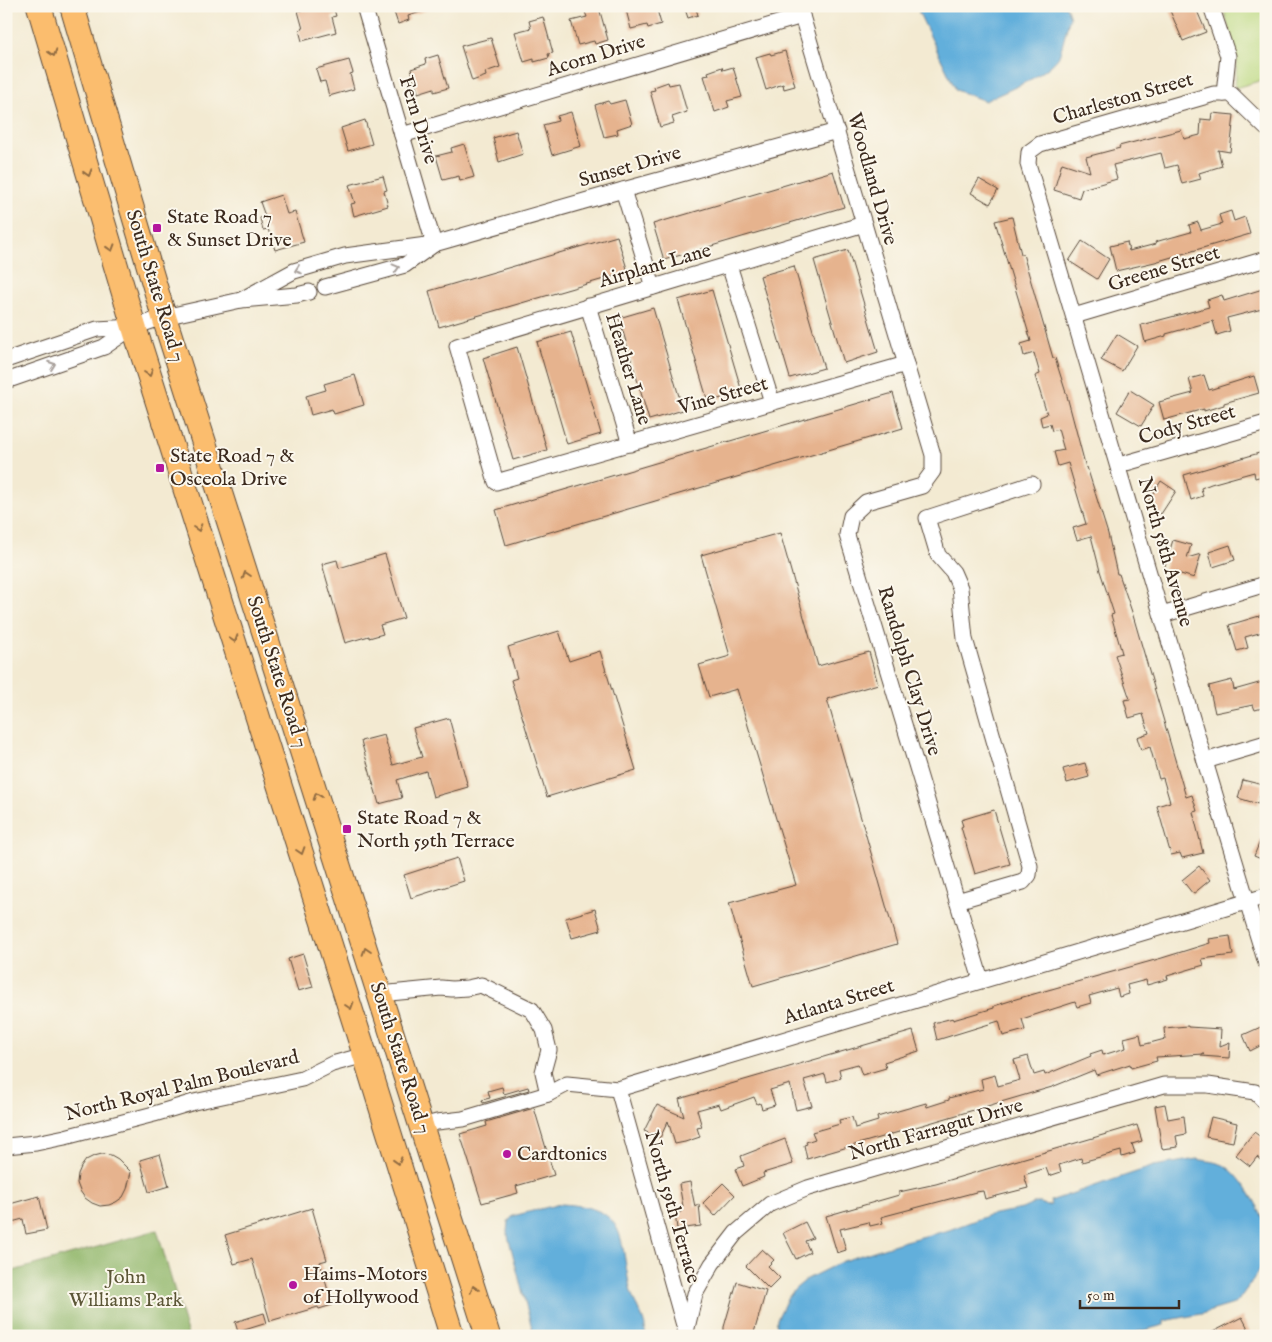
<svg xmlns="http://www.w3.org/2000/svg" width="1272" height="1342" viewBox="0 0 1272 1342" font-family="'IM FELL English',serif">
<rect width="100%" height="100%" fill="#fbf7ec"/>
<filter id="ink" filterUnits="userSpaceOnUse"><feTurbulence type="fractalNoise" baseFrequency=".02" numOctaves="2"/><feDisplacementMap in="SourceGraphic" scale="10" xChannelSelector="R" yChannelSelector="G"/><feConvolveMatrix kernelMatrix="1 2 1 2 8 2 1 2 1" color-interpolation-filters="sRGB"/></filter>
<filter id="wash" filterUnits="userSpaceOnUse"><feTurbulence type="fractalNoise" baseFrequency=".0096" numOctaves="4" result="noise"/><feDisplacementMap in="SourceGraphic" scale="20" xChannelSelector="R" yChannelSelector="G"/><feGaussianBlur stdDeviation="1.12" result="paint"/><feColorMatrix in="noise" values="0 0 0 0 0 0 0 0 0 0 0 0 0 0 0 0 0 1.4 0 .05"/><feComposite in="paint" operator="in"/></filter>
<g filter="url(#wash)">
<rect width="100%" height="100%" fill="#f3ead2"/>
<polygon fill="#bad87e" stroke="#7a814e" points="1223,6 1266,6 1266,79 1235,88 1237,62"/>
<polygon fill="#93b86d" stroke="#677146" points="157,1230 188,1336 6,1336 6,1273"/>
<g fill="#62afdb" stroke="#4e6c7c">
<path d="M919,6H1066L1070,17C1067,25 1061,54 1058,58C1042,78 1008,90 985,101L956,90L919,13Z"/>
<path d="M1197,1159C1206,1161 1220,1162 1227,1167C1242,1178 1262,1209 1266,1228C1267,1238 1265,1252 1262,1262C1258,1275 1246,1289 1238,1301L1234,1304L1201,1314L1164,1321V1325L1129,1334L1130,1336H776L777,1319L787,1299L795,1289L807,1279L843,1261L905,1241L949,1230L989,1215L1022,1209L1035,1203H1041L1046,1206L1051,1205L1050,1201L1154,1166Z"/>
<path d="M560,1204C631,1207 618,1238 631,1292C635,1306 648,1321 645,1336H534L507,1232L508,1222L513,1216Z"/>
</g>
<g id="blocks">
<g fill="#e6b38e">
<polygon points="315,6 333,6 336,16 332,17 336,32 302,41 299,30 303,29 298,11"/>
<polygon points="392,6 430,6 430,9 408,16 409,20 398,24"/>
<polygon points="625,6 656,6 661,24 648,28 647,25 631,29"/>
<polygon points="684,6 695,6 698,15 688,18"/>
<polygon points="1168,6 1195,6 1206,32 1183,41"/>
<polygon points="599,8 608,40 595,44 594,41 578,45 571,21 587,17 585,12"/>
<polygon points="543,17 553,53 548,54 549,58 534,62 534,59 524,62 515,32 531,28 529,21"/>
<polygon points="491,38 500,67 485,72 486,76 472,81 461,46"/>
<polygon points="785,51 795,86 784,89 783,84 766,90 756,57 770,53 771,55"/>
<polygon points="438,55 448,88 434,92 434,88 418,93 411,69 426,64 425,59"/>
<polygon points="349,60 353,73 350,74 354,89 329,96 325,81 320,82 316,69"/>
<polygon points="722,67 723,70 733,67 742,97 727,101 729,107 715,112 704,76 709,75 708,72"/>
<polygon points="668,82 669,85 679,83 687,112 672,117 674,123 660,127 650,91 655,90 654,87"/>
<polygon points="625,100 632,124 617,129 618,134 604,137 595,105 608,101 610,104"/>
<polygon points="571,112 581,146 552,155 543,125 558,121 557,116"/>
<polygon points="1212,113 1234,115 1230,152 1218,150 1222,166 1199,173 1201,179 1182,184 1177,165 1165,168 1161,153 1113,165 1117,179 1082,189 1079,198 1054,190 1062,163 1090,172 1086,157 1120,148 1119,146 1181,130 1184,139 1200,135 1201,119 1211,120"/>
<polygon points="365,120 372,144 348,151 341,128"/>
<polygon points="516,131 523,154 499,162 493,138"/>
<polygon points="464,144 474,177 460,181 459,176 443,180 436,156 452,152 451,148"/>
<polygon points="833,171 844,207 664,260 653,224"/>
<polygon points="383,176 387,190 384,191 388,206 354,216 351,204 355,203 349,185"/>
<polygon points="979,179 998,190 990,204 971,193"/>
<polygon points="281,195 287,214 295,212 304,242 275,250 268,229 263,230 260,218 265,216 260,202"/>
<polygon points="1231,211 1234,221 1245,217 1250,234 1155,262 1116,271 1110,246 1127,242 1129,251 1156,244 1155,242 1191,232 1189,225 1198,222 1201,230 1222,224 1219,215"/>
<polygon points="1012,217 1021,254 1023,254 1053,358 1055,358 1067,396 1086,468 1087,467 1108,534 1117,574 1119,574 1132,612 1186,797 1192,795 1197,811 1193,812 1203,853 1182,858 1180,853 1171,855 1157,806 1170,802 1163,778 1159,779 1150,747 1141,750 1137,737 1149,733 1143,714 1129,718 1124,700 1130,699 1115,655 1122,653 1111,615 1114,614 1100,571 1091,536 1077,540 1073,528 1086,524 1068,463 1058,466 1054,452 1064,450 1058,429 1052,431 1050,424 1042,426 1040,417 1047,414 1035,376 1040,374 1034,353 1024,356 1021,344 1031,341 995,221"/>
<polygon points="617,236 628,272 439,327 429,291"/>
<polygon points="1082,241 1109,259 1097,279 1069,261"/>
<polygon points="848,250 878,352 844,363 814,260"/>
<polygon points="794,266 824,368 790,378 760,276"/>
<polygon points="1266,288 1266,308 1227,318 1230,331 1217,335 1213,321 1166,334 1166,336 1145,342 1141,325 1209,307 1207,300 1222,295 1224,301"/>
<polygon points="712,290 742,392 708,402 678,300"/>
<polygon points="653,308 683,410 649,420 619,318"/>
<polygon points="571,332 601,434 567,444 537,342"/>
<polygon points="1117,334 1137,346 1122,371 1101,360"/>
<polygon points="517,347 547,450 513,460 483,358"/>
<polygon points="355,375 364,405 334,414 332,409 311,415 306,396 326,390 324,384"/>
<polygon points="1204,375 1209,390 1254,376 1259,393 1224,403 1224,405 1204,411 1204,409 1164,420 1159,402 1193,393 1189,379"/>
<polygon points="1130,390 1154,405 1141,426 1117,412"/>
<polygon points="893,393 903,428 506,545 496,510"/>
<polygon points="1266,451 1266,475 1255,478 1254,472 1211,484 1201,488 1203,496 1191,500 1184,475"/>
<polygon points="1161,481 1176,491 1161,514 1146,505"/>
<polygon points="780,533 818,666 869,652 878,684 827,699 897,944 753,986 729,903 796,885 737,689 709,697 699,665 730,656 701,555"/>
<polygon points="1173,540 1191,545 1187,558 1201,554 1194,578 1164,569"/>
<polygon points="1230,545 1235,560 1213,567 1209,552"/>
<polygon points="385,554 404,618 380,625 383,634 369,638 369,636 345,643 322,564 337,560 339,568"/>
<polygon points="1266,614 1266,631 1245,637 1248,648 1237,651 1229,625"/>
<polygon points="559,631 569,661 600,651 636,770 547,797 511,680 517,678 508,647"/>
<polygon points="1232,680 1234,690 1266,681 1266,707 1255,710 1253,705 1215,713 1209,686"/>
<polygon points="449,718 468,787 433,797 426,771 397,780 402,798 379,804 361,741 384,735 393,765 422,757 413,728"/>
<polygon points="1085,763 1089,777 1067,783 1063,769"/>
<polygon points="1243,780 1263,785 1258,804 1238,798"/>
<polygon points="994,810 1010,864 975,874 961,827 963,826 961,820"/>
<polygon points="1265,829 1266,829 1266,861 1254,856"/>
<polygon points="457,858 464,881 411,898 404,875"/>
<polygon points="1199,866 1210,880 1193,894 1182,880"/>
<polygon points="595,909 601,930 572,938 566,918"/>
<polygon points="1230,936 1233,955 1202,959 1204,965 1167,976 1168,979 1147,985 1146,980 1127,985 1129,994 1119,997 1117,988 1089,996 1091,1003 1077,1007 1075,1002 1022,1019 1025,1030 1003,1036 999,1021 937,1040 933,1023 953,1018 953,1020 994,1008 994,1006 1016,999 1162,958 1210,943 1209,939"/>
<polygon points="303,954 313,987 298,991 288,959"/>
<polygon points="1188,1026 1188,1027 1221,1029 1220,1046 1230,1042 1229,1058 1201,1056 1204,1054 1156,1057 1157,1061 1131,1068 1130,1064 1096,1075 1094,1070 1052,1087 807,1159 804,1145 807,1144 806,1142 815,1139 812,1132 840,1124 839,1120 852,1117 855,1128 878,1121 877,1117 926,1103 927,1107 949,1100 949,1098 983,1089 981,1079 995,1075 998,1086 1020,1080 1014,1060 1028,1056 1034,1075 1044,1072 1045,1075 1091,1056 1090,1054 1102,1050 1103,1055 1126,1048 1124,1038 1140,1034 1142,1045 1165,1039 1164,1028"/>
<polygon points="1263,1026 1266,1032 1266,1043 1250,1051 1243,1035"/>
<polygon points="913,1031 919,1051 884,1062 886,1068 862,1075 858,1064 839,1069 841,1078 827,1082 825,1074 804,1080 812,1106 796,1110 790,1084 770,1090 775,1105 762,1109 760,1103 757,1104 754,1097 721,1109 719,1104 697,1110 702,1127 697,1128 700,1137 685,1142 675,1144 668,1121 660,1138 644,1131 657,1105 684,1117 679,1099"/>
<polygon points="502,1087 504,1094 528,1087 529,1090 483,1103 482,1100 490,1098 488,1091"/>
<polygon points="1165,1104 1168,1119 1184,1116 1186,1134 1176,1136 1178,1147 1162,1149 1155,1106"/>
<polygon points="534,1108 554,1175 516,1186 518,1193 482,1203 460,1134 487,1126 486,1122"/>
<polygon points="1211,1117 1237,1123 1233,1142 1206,1137"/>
<polygon points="1137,1125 1142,1141 1132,1144 1135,1153 1122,1157 1121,1151 1082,1162 1081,1158 1059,1165 1061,1172 1049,1176 1046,1168 1024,1175 1028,1188 985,1199 983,1191 976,1192 881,1217 883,1223 870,1226 869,1222 840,1229 846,1250 837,1253 826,1216 899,1195 899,1192 936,1184"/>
<polygon points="1254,1132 1266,1141 1266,1164 1257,1157 1250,1166 1236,1155"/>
<polygon points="785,1139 793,1164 763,1173 764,1177 742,1186 735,1169 744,1166 741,1156"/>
<polygon points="102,1154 111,1155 118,1159 131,1172 127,1189 123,1197 116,1202 109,1205 100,1206 92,1203 85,1198 80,1191 77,1183 78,1174 81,1167 86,1160 94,1156"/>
<polygon points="160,1154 169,1186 149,1192 140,1160"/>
<polygon points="690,1182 695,1207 699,1204 701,1226 677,1229 675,1213 681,1212 680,1209 683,1206 679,1184"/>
<polygon points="723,1183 735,1195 715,1216 703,1203"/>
<polygon points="39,1196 47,1230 26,1234 23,1219 8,1223 6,1205"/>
<polygon points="312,1208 327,1260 320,1262 332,1305 319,1309 318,1307 270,1321 252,1259 234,1264 225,1235"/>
<polygon points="805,1222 813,1238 805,1241 810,1252 796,1259 783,1233"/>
<polygon points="762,1249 774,1260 768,1266 780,1278 769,1289 746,1266"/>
<polygon points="737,1282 766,1291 753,1336 724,1336 724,1327"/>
<polygon points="264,1313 267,1323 238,1332 235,1322"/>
<polygon points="1242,1317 1252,1336 1205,1336"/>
</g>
</g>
</g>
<g filter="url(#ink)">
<use href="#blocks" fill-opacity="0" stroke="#574739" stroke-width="1"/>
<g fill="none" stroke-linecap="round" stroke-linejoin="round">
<g stroke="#574739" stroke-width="17">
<g id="minor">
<polyline points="364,6 434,244"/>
<polyline points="799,6 933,455 933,471 922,486 866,502 851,516 847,535 981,980"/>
<polyline points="1211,6 1228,56 1224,94"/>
<path d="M1266,128L1231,94H1214L1040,144L1029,152L1028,164C1108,430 1184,697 1266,963"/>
<polyline points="402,135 802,16"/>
<polyline points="623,190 653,287"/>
<polyline points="864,224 457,346 496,482 906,364"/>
<polyline points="729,265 772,402"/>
<polyline points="325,287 405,265 433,245"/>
<polyline points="241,300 294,271 345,256 434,244 623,190 837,131"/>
<polyline points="588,306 630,444"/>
<polyline points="1074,316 1266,259"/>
<polyline points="6,360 97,329 134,327 164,317 241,300 297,295 309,292"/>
<polyline points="6,381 104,347 133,327"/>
<polyline points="1119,465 1266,423"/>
<polyline points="1162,615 1266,584"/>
<polyline points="1205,761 1266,743"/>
<polyline points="957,901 1023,882 1029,875 1030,866 965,639 960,588 953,572 938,555 927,518 1032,484"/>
<polyline points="380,994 441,988 452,989 467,988 481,985 532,1010 544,1030 549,1050 543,1072 548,1094"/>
<polyline points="618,1089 685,1329"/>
<polyline points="422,1126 437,1122 463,1119 548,1094 567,1084 618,1089 1266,896"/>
<polyline points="6,1146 36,1143 65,1137 154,1114 194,1102 302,1079 332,1064 365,1055"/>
<polyline points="686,1332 695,1294 712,1264 736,1233 770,1204 808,1188 1164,1085 1208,1085 1255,1092 1266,1103"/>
</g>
</g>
<g stroke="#574739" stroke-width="26">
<g id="primary">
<polyline points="39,6 134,327 365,1055 452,1336"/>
<polyline points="72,6 164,317 488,1336"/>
</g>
</g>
<use href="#minor" stroke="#fff" stroke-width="15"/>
<use href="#primary" stroke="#fbbd6e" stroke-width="24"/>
</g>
<defs><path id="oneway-chevron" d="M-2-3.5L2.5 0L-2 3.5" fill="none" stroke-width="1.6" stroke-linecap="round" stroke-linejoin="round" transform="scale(1.25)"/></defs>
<g stroke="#916c42">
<use href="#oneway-chevron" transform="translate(53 53) rotate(73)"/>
<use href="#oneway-chevron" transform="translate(88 173) rotate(73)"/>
<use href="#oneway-chevron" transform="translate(111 248) rotate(73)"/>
<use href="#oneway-chevron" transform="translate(149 373) rotate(72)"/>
<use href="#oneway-chevron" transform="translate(198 528) rotate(72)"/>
<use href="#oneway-chevron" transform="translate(246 575) rotate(-108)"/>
<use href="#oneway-chevron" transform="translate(234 639) rotate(72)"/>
<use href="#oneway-chevron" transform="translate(317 796) rotate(-109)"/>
<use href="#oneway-chevron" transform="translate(301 851) rotate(72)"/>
<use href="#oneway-chevron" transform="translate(366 951) rotate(-108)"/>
<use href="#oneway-chevron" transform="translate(350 1006) rotate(72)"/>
<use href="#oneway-chevron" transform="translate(398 1161) rotate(73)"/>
<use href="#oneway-chevron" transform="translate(474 1289) rotate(-108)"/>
</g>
<g stroke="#a79f9a">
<use href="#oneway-chevron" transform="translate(396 268) rotate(-15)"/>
<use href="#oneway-chevron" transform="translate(298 270) rotate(161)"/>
<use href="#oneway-chevron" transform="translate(52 365) rotate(-20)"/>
</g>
</g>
<g fill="#b5179e" stroke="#fbf7ec" stroke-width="2">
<rect x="152" y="223" width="10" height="10" rx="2.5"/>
<rect x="155" y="463" width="10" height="10" rx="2.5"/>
<rect x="342" y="824" width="10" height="10" rx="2.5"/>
<circle cx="507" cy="1154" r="5"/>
<circle cx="293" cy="1285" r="5"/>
</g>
<g text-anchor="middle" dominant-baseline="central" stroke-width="4" stroke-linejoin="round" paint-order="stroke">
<g font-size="20" fill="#3b2a1e" stroke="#fbf7ec">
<text transform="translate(596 56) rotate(-17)">Acorn Drive</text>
<text transform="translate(1123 99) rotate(-16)">Charleston Street</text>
<text transform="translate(418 120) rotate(73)">Fern Drive</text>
<text transform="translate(630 167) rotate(-16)">Sunset Drive</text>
<text transform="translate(872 179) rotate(74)">Woodland Drive</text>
<text transform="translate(655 266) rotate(-16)">Airplant Lane</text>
<text transform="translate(1164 269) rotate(-17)">Greene Street</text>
<text transform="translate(155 286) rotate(73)">South State Road 7</text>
<text transform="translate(628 369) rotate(73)">Heather Lane</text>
<text transform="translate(723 396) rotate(-16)">Vine Street</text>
<text transform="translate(1187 425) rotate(-16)">Cody Street</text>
<text transform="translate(1165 552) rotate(74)">North 58th Avenue</text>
<text transform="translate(909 671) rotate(73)">Randolph Clay Drive</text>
<text transform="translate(277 672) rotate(72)">South State Road 7</text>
<text transform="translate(839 1002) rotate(-17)">Atlanta Street</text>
<text transform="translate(400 1058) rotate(72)">South State Road 7</text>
<text transform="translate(182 1086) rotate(-14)">North Royal Palm Boulevard</text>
<text transform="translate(936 1130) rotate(-16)">North Farragut Drive</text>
<text transform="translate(672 1207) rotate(74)">North 59th Terrace</text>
</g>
<g font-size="20" fill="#3b2a1e" stroke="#fbf7ec" text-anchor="start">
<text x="167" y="217">State Road 7<tspan x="167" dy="23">&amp; Sunset Drive</tspan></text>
<text x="170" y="456">State Road 7 &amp;<tspan x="170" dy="23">Osceola Drive</tspan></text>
<text x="357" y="818">State Road 7 &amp;<tspan x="357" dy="23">North 59th Terrace</tspan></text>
<text x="517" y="1154">Cardtonics</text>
<text x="303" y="1274">Haims-Motors<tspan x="303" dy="23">of Hollywood</tspan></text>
</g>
<g font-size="20" fill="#5b5636" stroke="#fbf7ec">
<text x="126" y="1277">John<tspan x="126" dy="23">Williams Park</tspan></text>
</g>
</g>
<rect width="1272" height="1342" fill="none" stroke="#fbf7ec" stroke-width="25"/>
<path d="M1080 1300v8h99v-8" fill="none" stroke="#3b2a1e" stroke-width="2.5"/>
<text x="1087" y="1300" font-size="15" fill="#3b2a1e" stroke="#fbf7ec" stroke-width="4" paint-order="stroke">50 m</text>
</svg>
